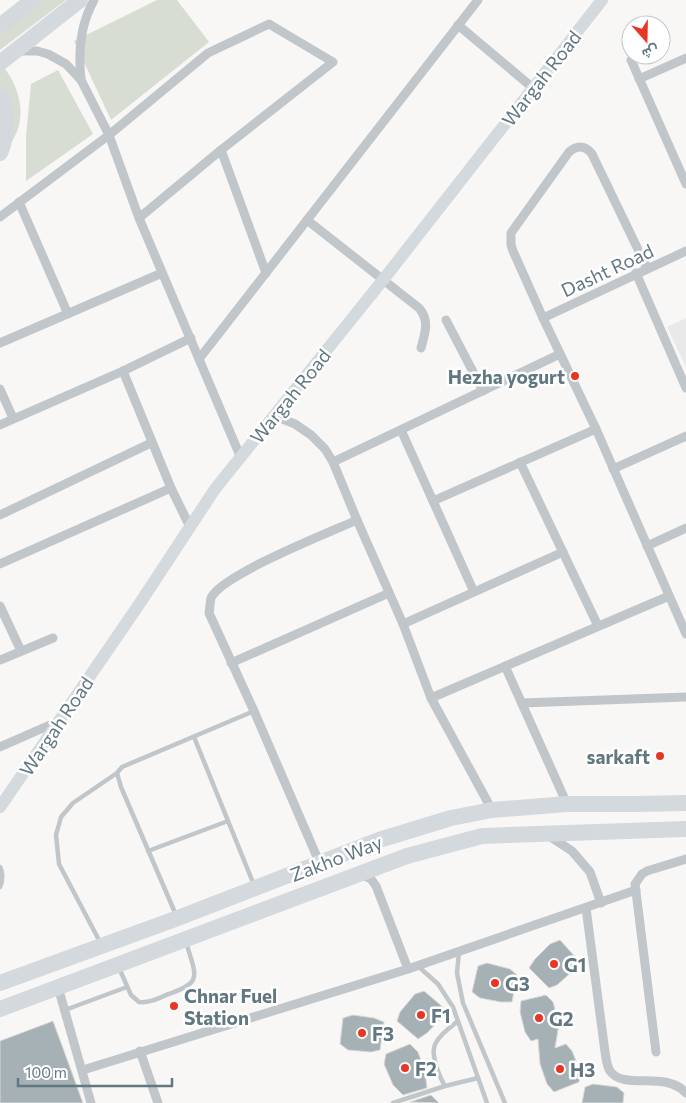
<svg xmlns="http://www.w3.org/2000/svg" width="686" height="1103" viewBox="0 0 686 1103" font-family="Commissioner,Vazirmatn,sans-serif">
<rect width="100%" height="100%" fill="#f8f7f5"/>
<polygon fill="#e8e9e8" points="686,318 686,367 667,327"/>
<g fill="#d8ddd4">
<polygon points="40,0 66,0 0,50 0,30"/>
<polygon points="157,0 177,0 209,42 111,120 74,41"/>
<path d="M0,63C18,82 28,114 14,138C10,145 5,151 0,157Z"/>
<polygon points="58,70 93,134 26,181 26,136 31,84"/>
</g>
<g fill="#a5b1b5" stroke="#d9d9d7">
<polygon points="560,940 577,959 575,969 557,985 549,988 529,968 535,959 550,944"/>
<polygon points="487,963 510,969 517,975 512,1002 501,1002 480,998 472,992 478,966"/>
<polygon points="424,991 444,1008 441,1018 427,1033 418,1039 397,1021 400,1012 415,994"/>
<polygon points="546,995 553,1002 559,1024 555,1048 566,1044 572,1051 581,1073 579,1082 554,1092 547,1084 540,1064 538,1039 531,1041 525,1032 520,1012 521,1001"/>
<polygon points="353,1015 374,1018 384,1022 380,1050 371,1052 348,1050 340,1044 343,1018"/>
<polygon points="53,1021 83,1103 0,1103 0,1041"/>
<polygon points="410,1044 418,1052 425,1072 427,1088 403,1095 393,1085 384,1064 386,1054"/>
<polygon points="593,1084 617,1087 624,1093 623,1103 582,1103 585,1087"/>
<polygon points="431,1095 439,1103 410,1102"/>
</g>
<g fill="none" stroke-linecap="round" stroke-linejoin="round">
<g stroke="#c0c6c9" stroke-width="4.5">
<polyline points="194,737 254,885"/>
<polyline points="148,851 228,821"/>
<path d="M0,867C3,872 3,881 0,887"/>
<polyline points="176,915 121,787 117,773 122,767 254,711"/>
<polyline points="100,942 59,864 56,835 61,817 73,803 117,773"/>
<polyline points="459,952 457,973 463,1003 505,1103"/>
<polyline points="419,967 438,984 453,1007 487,1103"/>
<path d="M119,968L131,995L139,1002C149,1003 157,999 166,995C204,982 196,977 186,942"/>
<polyline points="65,1010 127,987"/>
<path d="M445,1086C440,1078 432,1058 434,1048C436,1037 450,1028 458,1021"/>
<polyline points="393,1103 445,1086 478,1078"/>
</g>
<g stroke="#c0c6c9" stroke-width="9">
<polyline points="458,25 533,88"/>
<polyline points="17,51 37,51 48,54 66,64 81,80 109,135 139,218 241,458"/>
<polyline points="631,60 686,184"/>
<path d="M81,79C78,52 80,25 94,0"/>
<polyline points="639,79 686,58"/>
<polyline points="221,150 266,273"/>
<polyline points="19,202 68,314"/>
<polyline points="0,217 109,135 208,53 269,24 333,62 221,150 139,218"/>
<path d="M307,220L419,308C430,321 425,333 421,348"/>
<path d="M647,268L592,154C585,145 577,145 569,152L511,233V245L513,251L543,318L596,429L686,634"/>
<polyline points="636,273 686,388"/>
<polyline points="543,318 686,251"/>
<polyline points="446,320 483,391"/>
<polyline points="0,343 162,273"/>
<polyline points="199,359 478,0"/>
<polyline points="123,371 171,488 190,527"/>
<polyline points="0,389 13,418"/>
<polyline points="275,416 295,424 311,435 325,449 333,462 357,520 403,624 431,698 492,810"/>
<polyline points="0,425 123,371 191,338"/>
<polyline points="401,430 474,592"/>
<polyline points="333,462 560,354"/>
<polyline points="520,462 598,626"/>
<polyline points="613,469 686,436"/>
<polyline points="433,501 596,429"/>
<polyline points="0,515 151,443"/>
<polyline points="647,546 686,528"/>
<polyline points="0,564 171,488"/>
<polyline points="0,606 21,651"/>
<polyline points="403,624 563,552"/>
<polyline points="0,660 53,638"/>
<polyline points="231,663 389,593"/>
<polyline points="505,666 567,804"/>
<polyline points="431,698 669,596"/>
<polyline points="522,703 686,697"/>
<polyline points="0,747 59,721"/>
<polyline points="549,836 572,851 590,872 601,903"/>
<path d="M320,864L254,711L209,613C210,608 210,602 211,598C221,575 330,532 357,520"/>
<polyline points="360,874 371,879 376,886 408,969"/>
<path d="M586,908L605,1052C606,1058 607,1067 610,1071C624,1091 666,1070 686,1093"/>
<polyline points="58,987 91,1103"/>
<polyline points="140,1051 158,1103"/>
<polyline points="656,1052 635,884 642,874 647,871 686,859"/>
<polyline points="83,1070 408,969 636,890"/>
</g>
<polyline stroke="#d3d9dc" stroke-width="12" points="0,807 138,606 215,489 383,280 602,0"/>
<g stroke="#d3d9dc" stroke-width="16">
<polyline points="0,26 33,0"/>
<polyline points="0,63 80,0"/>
<path d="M0,97C7,115 8,135 0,153"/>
<polyline points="0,983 178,918 379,840 451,818 492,810 567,804 636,804 686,803"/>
<polyline points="0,1009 407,856 482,836 686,829"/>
</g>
</g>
<g fill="#e83524" stroke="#fff" stroke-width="2">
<circle cx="575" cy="376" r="5"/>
<circle cx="660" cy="756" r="5"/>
<circle cx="554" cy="964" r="5"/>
<circle cx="495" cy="983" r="5"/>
<circle cx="174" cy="1006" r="5"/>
<circle cx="421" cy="1015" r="5"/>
<circle cx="539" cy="1018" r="5"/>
<circle cx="362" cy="1033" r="5"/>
<circle cx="405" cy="1068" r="5"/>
<circle cx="560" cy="1069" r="5"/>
</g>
<g text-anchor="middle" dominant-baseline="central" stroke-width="5" stroke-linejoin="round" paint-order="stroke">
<g font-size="19" fill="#627881" stroke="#fff">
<text transform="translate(541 78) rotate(-52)">Wargah Road</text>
<text transform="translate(607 270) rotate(-25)">Dasht Road</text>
<text transform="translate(290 396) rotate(-51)">Wargah Road</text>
<text transform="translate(56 726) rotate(-56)">Wargah Road</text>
<text transform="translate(336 858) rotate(-21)">Zakho Way</text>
</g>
<g font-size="19" font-weight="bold" fill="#627881" stroke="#fff" text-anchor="start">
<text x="565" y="376" text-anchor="end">Hezha yogurt</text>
<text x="650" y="756" text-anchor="end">sarkaft</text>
<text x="564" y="964">G1</text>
<text x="505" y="983">G3</text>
<text x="184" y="995">Chnar Fuel<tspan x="184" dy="22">Station</tspan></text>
<text x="431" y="1015">F1</text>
<text x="549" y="1018">G2</text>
<text x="372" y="1033">F3</text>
<text x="415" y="1068">F2</text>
<text x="570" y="1069">H3</text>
</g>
</g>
<g transform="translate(646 40) rotate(160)"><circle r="24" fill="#ffffff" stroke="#c0c9cd"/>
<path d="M0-4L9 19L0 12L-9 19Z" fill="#e83524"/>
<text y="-8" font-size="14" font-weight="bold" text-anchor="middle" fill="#627881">ش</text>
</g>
<path d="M18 1078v8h154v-8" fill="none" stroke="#627881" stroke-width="2.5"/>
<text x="25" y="1078" font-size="15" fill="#627881" stroke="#ffffff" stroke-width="4" paint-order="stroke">100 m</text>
</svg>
